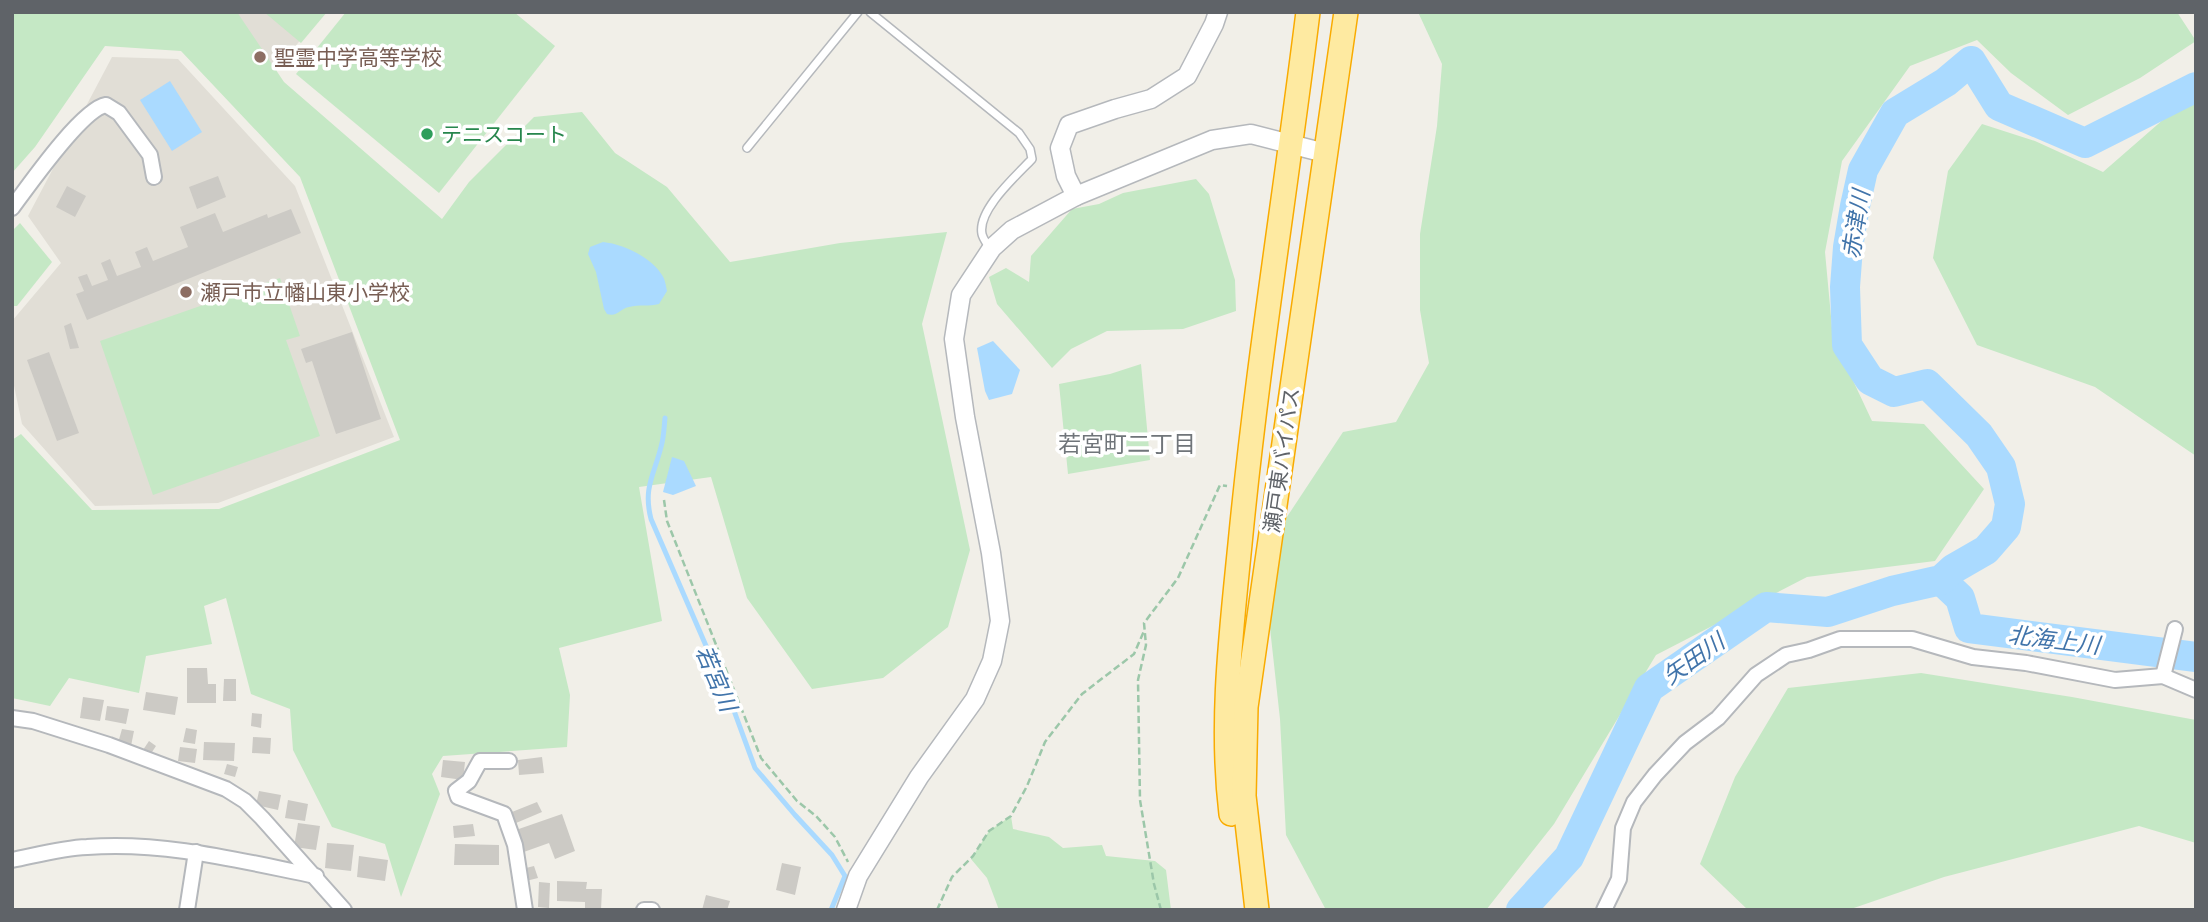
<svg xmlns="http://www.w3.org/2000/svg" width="2208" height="922" viewBox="0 0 2208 922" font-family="'Noto Sans','Noto Sans JP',sans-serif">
<rect width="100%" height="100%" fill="#f1efe8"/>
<g fill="#e1ded6">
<polygon points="12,12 322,12 264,87 203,27"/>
<polygon points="112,57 178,59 295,186 394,437 218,503 95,506 22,424 12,376 12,321 61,263 28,216"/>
</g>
<g fill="#c5e8c5">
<polygon points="12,12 237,12 284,82 442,219 469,182 534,117 582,112 615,153 667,187 730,262 840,243 947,232 922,324 970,550 948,627 883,678 812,689 747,598 711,477 639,487 662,621 559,648 570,695 567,747 443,756 432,774 440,794 401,897 385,844 332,827 293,750 290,709 251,694 226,598 204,606 212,644 146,656 139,693 69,678 50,706 12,698 12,440 21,434 92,510 219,509 400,440 300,177 181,51 105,46 35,147 12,173"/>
<polygon points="264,12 327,12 301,43"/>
<polygon points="346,12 514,12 555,46 439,193 296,74"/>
<polygon points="1418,12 2177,12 2196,41 2140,78 2068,115 2011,73 1977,40 1910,66 1842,161 1825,252 1833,338 1872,421 1924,424 1984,489 1935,561 1807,577 1656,655 1554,824 1486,910 1326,910 1286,835 1280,719 1269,619 1275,535 1343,432 1396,422 1429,363 1420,310 1420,234 1437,126 1442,64"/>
<polygon points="2196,91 2196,456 2095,387 1977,345 1933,258 1948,171 1982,124 2035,141 2103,172"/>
<polygon points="1196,179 1209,194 1235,280 1236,311 1183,329 1107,331 1071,349 1052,368 997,304 989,277 1006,268 1029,282 1031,256 1072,209 1099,204 1123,193"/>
<polygon points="20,223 52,262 17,306 12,306 12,231"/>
<polygon points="280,278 300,336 286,340 320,436 153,495 100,341"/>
<polygon points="1141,364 1150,460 1068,474 1059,384 1110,374"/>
<polygon points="1921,673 2072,697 2196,720 2196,843 2139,826 1944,877 1848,910 1748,910 1700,864 1735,777 1788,688"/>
<polygon points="1011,816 1013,829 1049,837 1063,848 1102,845 1106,856 1155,861 1166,870 1171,910 999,910 987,878 971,859 989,831"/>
</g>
<g fill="#aadaff">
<polygon points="170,81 202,132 172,151 140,100"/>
<path d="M603,242C623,244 651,257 662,275C665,279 666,286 667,291L659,304C649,307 639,304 629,307C619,309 618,317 607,314L604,309L596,272L588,254L590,247Z"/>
<polygon points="993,341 1020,370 1012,394 989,400 985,391 977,348"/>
<polygon points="672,457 684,461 696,486 673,495 663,492"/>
</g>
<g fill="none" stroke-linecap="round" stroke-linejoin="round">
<path stroke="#aadaff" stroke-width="5" d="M665,418C664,427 664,437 661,447C654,475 643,488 651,519L733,708L755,768L795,815L832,855L845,876L831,910"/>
<g stroke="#aadaff" stroke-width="30">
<polyline points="1941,580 1960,598 1969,628 2196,657"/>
<polyline points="1521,910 1569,857 1649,688 1766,607 1828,612 1892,591 1941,580 1953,569 1986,550 2006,527 2010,504 2001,467 1979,435 1927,384 1894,392 1870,380 1847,345 1845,287 1848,247 1855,206 1863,170 1895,113 1946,82 1971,61 1999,106 2085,143 2196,87"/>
</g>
</g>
<g fill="#cccac5">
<polygon points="218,176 226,197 197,209 189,187"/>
<polygon points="67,186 86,196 75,217 56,207"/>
<polygon points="291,209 301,233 87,320 76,294 84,291 78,277 87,274 92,286 108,280 101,263 110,259 117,276 141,267 135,252 147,247 153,261 188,247 180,227 215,213 223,232 267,214 268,218"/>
<polygon points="71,323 79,348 70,349 64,326"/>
<polygon points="352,332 381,419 336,434 312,361 306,363 301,349"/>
<polygon points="49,352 79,433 57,441 27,360"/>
<polygon points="187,668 207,668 208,684 216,684 216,703 187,703"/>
<polygon points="224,679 236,679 236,701 223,701"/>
<polygon points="146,692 178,697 175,715 143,710"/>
<polygon points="83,697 104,700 100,721 80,718"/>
<polygon points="107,706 129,709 126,724 105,720"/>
<polygon points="252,713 262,714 261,728 251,726"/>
<polygon points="186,728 197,730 195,744 183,742"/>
<polygon points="122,729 134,731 131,746 118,743"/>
<polygon points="253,737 271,738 270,754 252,753"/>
<polygon points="149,741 156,746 150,755 143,750"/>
<polygon points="204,742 235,743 234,761 203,760"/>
<polygon points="180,747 197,749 195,763 178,761"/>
<polygon points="542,757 544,773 519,775 518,760"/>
<polygon points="443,760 465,762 463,780 441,777"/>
<polygon points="227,764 238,767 235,777 224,774"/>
<polygon points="259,791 281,795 278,810 256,805"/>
<polygon points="288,800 308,804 305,821 285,818"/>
<polygon points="537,802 542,812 516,823 512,812"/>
<polygon points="562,814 575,851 555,859 549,843 521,853 513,831"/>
<polygon points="298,823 320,826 316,850 294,847"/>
<polygon points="473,824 475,836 454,838 453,826"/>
<polygon points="327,843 354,845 351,871 325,868"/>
<polygon points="455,844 499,845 499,865 454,865"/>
<polygon points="359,856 388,860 385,881 357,877"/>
<polygon points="782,863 801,867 795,895 776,890"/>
<polygon points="534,866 538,878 526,881 522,869"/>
<polygon points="557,881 587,882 586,889 602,889 601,910 585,910 585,902 557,901"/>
<polygon points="539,882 550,883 549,908 538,907"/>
<polygon points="706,895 730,901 727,910 702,910"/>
</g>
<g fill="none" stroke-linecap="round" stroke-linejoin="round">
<g stroke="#b5b8bc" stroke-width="10">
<g id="service">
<path d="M870,12L1019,133L1030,149L1032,159C1017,175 977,210 982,234C983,239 988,245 990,249"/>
<polyline points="747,148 858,12"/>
</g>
</g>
<g stroke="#b5b8bc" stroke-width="18">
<g id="minor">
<path d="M12,208C29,185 82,109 106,105L119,113L150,155L154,177"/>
<polyline points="2163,676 2175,629"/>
<polyline points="12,718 33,721 109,745 226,789 245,801 262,818 344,910"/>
<polyline points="509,761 480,761 469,781 456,791 458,797 504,814 515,845 525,910"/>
<path d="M12,860C37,855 62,848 87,847C164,841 241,861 316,876"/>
<polyline points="187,910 196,852"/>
<polyline points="644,910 652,910"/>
<polyline points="1604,910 1619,879 1623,828 1634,802 1655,775 1685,743 1718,718 1756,675 1786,655 1809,650 1840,639 1912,639 1973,657 2026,663 2115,680 2163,676 2196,690"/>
</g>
</g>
<g stroke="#b5b8bc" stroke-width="21">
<g id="tertiary">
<polyline points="1076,196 1212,140 1251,134 1325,153"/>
<polyline points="846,910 858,876 919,777 975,699 992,661 1000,621 991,553 965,417 954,339 961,295 992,248 1012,230 1076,196 1066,176 1060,148 1069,125 1115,109 1151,99 1187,76 1214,24 1218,12"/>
</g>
</g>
<g stroke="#f9ab00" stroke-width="26">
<g id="trunk">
<path d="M1231,814C1220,723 1231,634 1240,544C1257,366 1286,190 1308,12"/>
<polyline points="1257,910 1244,796 1246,707 1346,12"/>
</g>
</g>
<g stroke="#9cc7a9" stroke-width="2.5" stroke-dasharray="7 3.5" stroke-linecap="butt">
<polyline points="664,500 667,521 761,758 797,801 816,816 835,837 848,862"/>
<polyline points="937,910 952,877 973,856 989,831 1011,816 1027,786 1045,742 1082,694 1134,654 1144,631"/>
<polyline points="1161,910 1154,884 1140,800 1138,680 1146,645 1144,623 1178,578 1220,485 1227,486"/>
</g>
<use href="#service" stroke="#fff" stroke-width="7"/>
<use href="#minor" stroke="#fff" stroke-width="14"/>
<use href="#tertiary" stroke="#fff" stroke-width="18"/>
<use href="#trunk" stroke="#feeaa1" stroke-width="23"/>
</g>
<g fill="#8d6e63" stroke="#fff" stroke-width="2.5">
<circle cx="260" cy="57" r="7"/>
<circle cx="186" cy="292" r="7"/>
</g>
<circle fill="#2e9e5b" stroke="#fff" stroke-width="2.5" cx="427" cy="134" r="7"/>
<g text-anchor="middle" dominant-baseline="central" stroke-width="7" stroke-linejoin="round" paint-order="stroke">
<g font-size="21" fill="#785e54" stroke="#fff" text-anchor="start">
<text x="274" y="57">聖霊中学高等学校</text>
<text x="200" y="292">瀬戸市立幡山東小学校</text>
</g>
<g font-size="21" fill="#27864d" stroke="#fff" text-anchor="start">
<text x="441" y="134">テニスコート</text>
</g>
<g font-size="21" fill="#5f6368" stroke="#fff">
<text transform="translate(1281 460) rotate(-82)">瀬戸東バイパス</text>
</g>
<g font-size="23" font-style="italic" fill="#4174aa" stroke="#fff">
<text transform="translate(1855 224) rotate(-81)">赤津川</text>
<text transform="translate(2054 639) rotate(7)">北海上川</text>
<text transform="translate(1693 658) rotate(-35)">矢田川</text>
<text transform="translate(717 678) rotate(67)">若宮川</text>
</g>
<g font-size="23" fill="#70757a" stroke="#fff">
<text x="1127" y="443">若宮町二丁目</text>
</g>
</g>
<rect width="2208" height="922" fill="none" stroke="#5f6368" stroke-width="28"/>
</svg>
